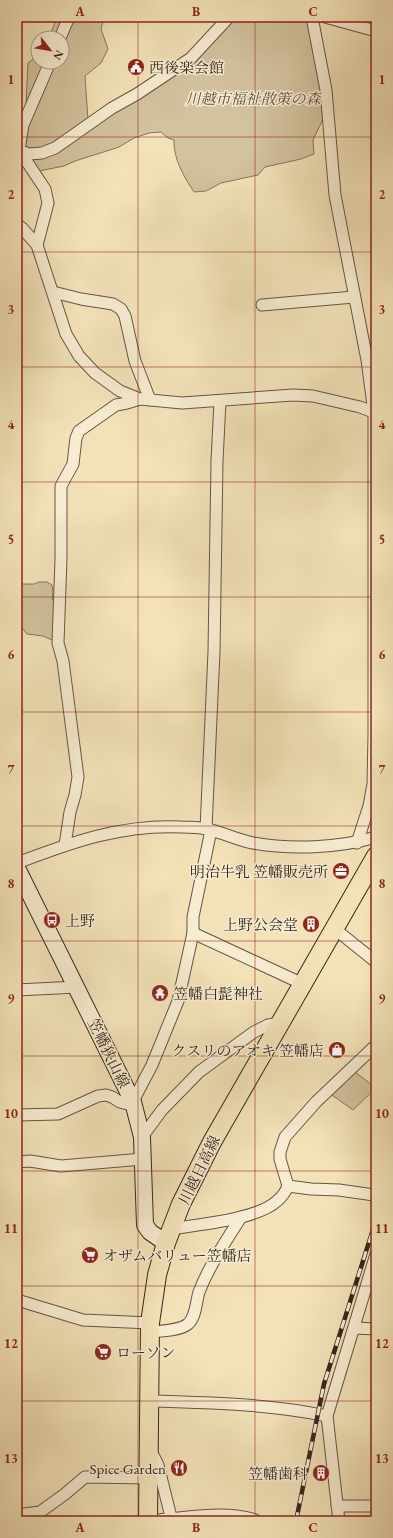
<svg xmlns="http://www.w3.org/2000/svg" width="393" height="1538" viewBox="0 0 393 1538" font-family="'EB Garamond','Noto Serif JP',serif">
<rect width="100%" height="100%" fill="#f3e2b8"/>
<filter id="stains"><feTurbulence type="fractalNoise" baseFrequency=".005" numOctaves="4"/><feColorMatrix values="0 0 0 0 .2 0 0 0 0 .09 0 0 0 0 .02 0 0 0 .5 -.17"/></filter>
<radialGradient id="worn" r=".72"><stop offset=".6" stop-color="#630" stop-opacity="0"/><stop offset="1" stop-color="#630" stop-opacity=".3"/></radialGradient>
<g fill="#d3c29e" stroke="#84745e">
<path d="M57,17H104L101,29L108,49L101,63L85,76L88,120L106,117L237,17H305L312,22L319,68L324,117L313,140L314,154L301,159L265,167L258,175L221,183L206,191L194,192C184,177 173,158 174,140L168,138L161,132L149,133L134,138L119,147L110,150L75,161L64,166L39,171L24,147L28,63L38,55V62H62V38H49Z"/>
<polygon points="39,582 47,582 52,585 53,592 52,599 55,602 54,641 43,636 27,634 17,622 17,584 34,584"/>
<polygon points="355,1072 376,1088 353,1110 332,1095"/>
</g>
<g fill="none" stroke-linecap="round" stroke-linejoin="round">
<g stroke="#655645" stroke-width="13">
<g id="minor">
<polyline points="312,17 326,90 335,195 367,360 374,413 374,735 373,784 369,806 357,843"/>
<polyline points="325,17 376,31"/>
<polyline points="60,38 69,17"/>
<polyline points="17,149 19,150 23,125 50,62"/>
<polyline points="19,150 29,154 42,153 55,148 112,108 137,94 191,58 229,17"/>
<polyline points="19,150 45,189 48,203 37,245"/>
<polyline points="17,224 22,228 37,245 66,334 79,356 95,373 120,391 140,399 182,403 293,395 313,396 360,407 376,413"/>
<polyline points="53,292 81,299 113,304 121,309 125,316 135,361 150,400"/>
<polyline points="262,305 354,297"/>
<polyline points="206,829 214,652 217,461 220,401"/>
<polyline points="65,845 70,812 75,795 78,777 63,661 58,643 61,559 61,486 73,464 76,438 79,431 116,405 127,403 140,399"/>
<path d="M17,863C72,842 122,824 182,827C190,827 198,827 206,829C222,832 237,840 253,843C291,850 339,848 376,837"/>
<polyline points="335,929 376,962"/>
<polyline points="193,933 303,984"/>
<polyline points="17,990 77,987"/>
<polyline points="17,1115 58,1114 98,1096 106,1095 112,1097 120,1102 131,1105 152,1065 178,1001 193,933 193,917 211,830"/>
<polyline points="142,1137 162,1110 199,1072 254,1032 268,1025 281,1023"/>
<polyline points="17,1162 30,1161 61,1166 143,1159"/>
<polyline points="288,1186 311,1189 339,1190 374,1195"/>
<path d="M171,1229C199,1224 256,1220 277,1201C281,1198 286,1191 288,1186L280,1159V1152L285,1137L316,1102L376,1045"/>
<polyline points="17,1300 83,1320 150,1323"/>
<polyline points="354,1328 376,1329"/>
<path d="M150,1332C161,1331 179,1331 188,1324C196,1317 196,1302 199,1292C209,1266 226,1241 241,1217"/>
<path d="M150,1402L156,1401C213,1403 271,1404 327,1416"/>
<polyline points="151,1451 158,1465 172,1521"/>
<polyline points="337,1506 376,1506"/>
<polyline points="17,1515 40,1512 65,1494 85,1477 149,1478"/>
<polyline points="339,1521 327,1416 376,1254"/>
</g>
</g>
<g stroke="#655645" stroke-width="16">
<path id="tertiary" d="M161,1521C190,1519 225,1512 254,1521"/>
</g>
<g stroke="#36271f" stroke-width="18">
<polyline id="secondary" points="17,868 133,1102 142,1137 145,1225 150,1232 166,1243"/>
</g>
<g stroke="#36271f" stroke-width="20">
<polyline id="primary" points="148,1521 150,1323 157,1275 166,1243 181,1204 212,1142 376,856"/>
</g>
<use href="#minor" stroke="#f7ecd1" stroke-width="11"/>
<use href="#tertiary" stroke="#f7ecd1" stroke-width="14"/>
<use href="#secondary" stroke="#f7ecd1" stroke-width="16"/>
<use href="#primary" stroke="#f3e2b8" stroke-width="18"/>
<g stroke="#36271f" stroke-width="4.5">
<polyline id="rail" points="296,1521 324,1384 376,1220"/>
</g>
<use href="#rail" stroke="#f7ecd1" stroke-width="3" stroke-dasharray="9" stroke-linecap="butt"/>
</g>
<path fill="none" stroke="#8f2418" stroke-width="1" stroke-opacity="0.55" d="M138,17V1521M255,17V1521M17,137H376M17,252H376M17,367H376M17,482H376M17,597H376M17,712H376M17,826H376M17,941H376M17,1056H376M17,1171H376M17,1286H376M17,1401H376"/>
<defs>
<g id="civic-disc" transform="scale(0.9)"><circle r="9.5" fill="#8f2418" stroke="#f7ecd1"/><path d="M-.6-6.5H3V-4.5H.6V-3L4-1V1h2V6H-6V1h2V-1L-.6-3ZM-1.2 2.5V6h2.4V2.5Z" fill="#fff"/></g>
<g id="office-disc" transform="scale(0.9)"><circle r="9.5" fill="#8f2418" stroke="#f7ecd1"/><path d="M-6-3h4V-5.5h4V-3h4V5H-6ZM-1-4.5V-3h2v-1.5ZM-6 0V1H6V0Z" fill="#fff"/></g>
<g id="bus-disc" transform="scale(0.9)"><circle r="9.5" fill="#8f2418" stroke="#f7ecd1"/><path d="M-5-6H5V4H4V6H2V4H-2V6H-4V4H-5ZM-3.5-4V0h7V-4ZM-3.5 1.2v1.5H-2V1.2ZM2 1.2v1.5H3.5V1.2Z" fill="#fff"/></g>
<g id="building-disc" transform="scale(0.9)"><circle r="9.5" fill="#8f2418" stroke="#f7ecd1"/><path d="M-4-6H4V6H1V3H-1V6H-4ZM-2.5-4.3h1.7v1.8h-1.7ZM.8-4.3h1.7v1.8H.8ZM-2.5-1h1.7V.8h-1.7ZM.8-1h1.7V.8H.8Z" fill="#fff"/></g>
<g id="temple-disc" transform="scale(0.9)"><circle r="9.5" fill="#8f2418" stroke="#f7ecd1"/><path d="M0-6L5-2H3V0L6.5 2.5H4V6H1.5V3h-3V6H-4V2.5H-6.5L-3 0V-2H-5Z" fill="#fff"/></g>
<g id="shop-disc" transform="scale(0.9)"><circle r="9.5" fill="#8f2418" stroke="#f7ecd1"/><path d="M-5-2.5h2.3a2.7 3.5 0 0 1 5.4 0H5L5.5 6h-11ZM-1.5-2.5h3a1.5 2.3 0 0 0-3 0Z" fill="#fff"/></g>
<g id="supermarket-disc" transform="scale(0.9)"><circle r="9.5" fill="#8f2418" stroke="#f7ecd1"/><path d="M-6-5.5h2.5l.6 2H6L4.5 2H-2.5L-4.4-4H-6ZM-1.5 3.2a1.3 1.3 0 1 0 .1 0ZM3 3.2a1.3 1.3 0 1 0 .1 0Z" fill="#fff"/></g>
<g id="restaurant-disc" transform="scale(0.9)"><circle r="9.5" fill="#8f2418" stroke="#f7ecd1"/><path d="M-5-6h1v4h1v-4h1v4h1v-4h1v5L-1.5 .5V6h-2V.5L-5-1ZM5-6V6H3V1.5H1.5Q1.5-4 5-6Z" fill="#fff"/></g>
</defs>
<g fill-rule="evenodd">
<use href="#civic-disc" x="136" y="67"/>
<use href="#office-disc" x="341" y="871"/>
<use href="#bus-disc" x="52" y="920"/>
<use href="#building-disc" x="311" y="924"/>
<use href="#temple-disc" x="160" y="993"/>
<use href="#shop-disc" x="337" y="1050"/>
<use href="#supermarket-disc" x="90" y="1255"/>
<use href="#supermarket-disc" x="103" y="1352"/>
<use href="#restaurant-disc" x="179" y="1468"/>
<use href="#building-disc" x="321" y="1473"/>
</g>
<g text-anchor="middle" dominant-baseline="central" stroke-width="3" stroke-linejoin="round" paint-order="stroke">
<g font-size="15" fill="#36271f" stroke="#f7ecd1" text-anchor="start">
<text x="149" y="67">西後楽会館</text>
<text x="328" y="871" text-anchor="end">明治牛乳 笠幡販売所</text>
<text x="65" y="920">上野</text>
<text x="298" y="924" text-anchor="end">上野公会堂</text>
<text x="173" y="993">笠幡白髭神社</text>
<text x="324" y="1050" text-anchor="end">クスリのアオキ 笠幡店</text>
<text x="103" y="1255">オザムバリュー笠幡店</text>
<text x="116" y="1352">ローソン</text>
<text x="166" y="1468" text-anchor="end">Spice Garden</text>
<text x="308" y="1473" text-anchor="end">笠幡歯科</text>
</g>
<g font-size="15" font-style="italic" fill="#5d4e3f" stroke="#f7ecd1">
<text x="253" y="98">川越市福祉散策の森</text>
</g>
<g font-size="15" fill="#36271f" stroke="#f7ecd1">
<text transform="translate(109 1053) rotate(64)">笠幡狭山線</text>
<text transform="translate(199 1170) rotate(-64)">川越日高線</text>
</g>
</g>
<rect width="393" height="1538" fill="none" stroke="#f3e2b8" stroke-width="44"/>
<g transform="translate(50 50) rotate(121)"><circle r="19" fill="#f7ecd1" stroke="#aa9d8a"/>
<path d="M0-3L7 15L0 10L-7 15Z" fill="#8f2418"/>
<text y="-6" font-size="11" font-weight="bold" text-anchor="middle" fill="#36271f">N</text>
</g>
<rect x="22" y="22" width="349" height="1494" fill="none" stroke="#8f2418" stroke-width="1.5"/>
<g font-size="13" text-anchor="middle" font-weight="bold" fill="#8f2418">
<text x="80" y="16">A</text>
<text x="196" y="16">B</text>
<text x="313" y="16">C</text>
<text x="11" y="84">1</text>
<text x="382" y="84">1</text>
<text x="11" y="199">2</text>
<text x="382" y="199">2</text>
<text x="11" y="314">3</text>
<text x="382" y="314">3</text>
<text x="11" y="429">4</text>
<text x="382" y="429">4</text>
<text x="11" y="544">5</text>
<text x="382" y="544">5</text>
<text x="11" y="659">6</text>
<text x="382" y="659">6</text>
<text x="11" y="774">7</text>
<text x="382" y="774">7</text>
<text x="11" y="888">8</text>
<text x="382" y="888">8</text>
<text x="11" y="1003">9</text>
<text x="382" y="1003">9</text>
<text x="11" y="1118">10</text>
<text x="382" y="1118">10</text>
<text x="11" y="1233">11</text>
<text x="382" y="1233">11</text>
<text x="11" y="1348">12</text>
<text x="382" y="1348">12</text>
<text x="11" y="1463">13</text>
<text x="382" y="1463">13</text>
<text x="80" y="1532">A</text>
<text x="196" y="1532">B</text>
<text x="313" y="1532">C</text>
</g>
<rect width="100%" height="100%" filter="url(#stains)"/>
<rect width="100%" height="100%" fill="url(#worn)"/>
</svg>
